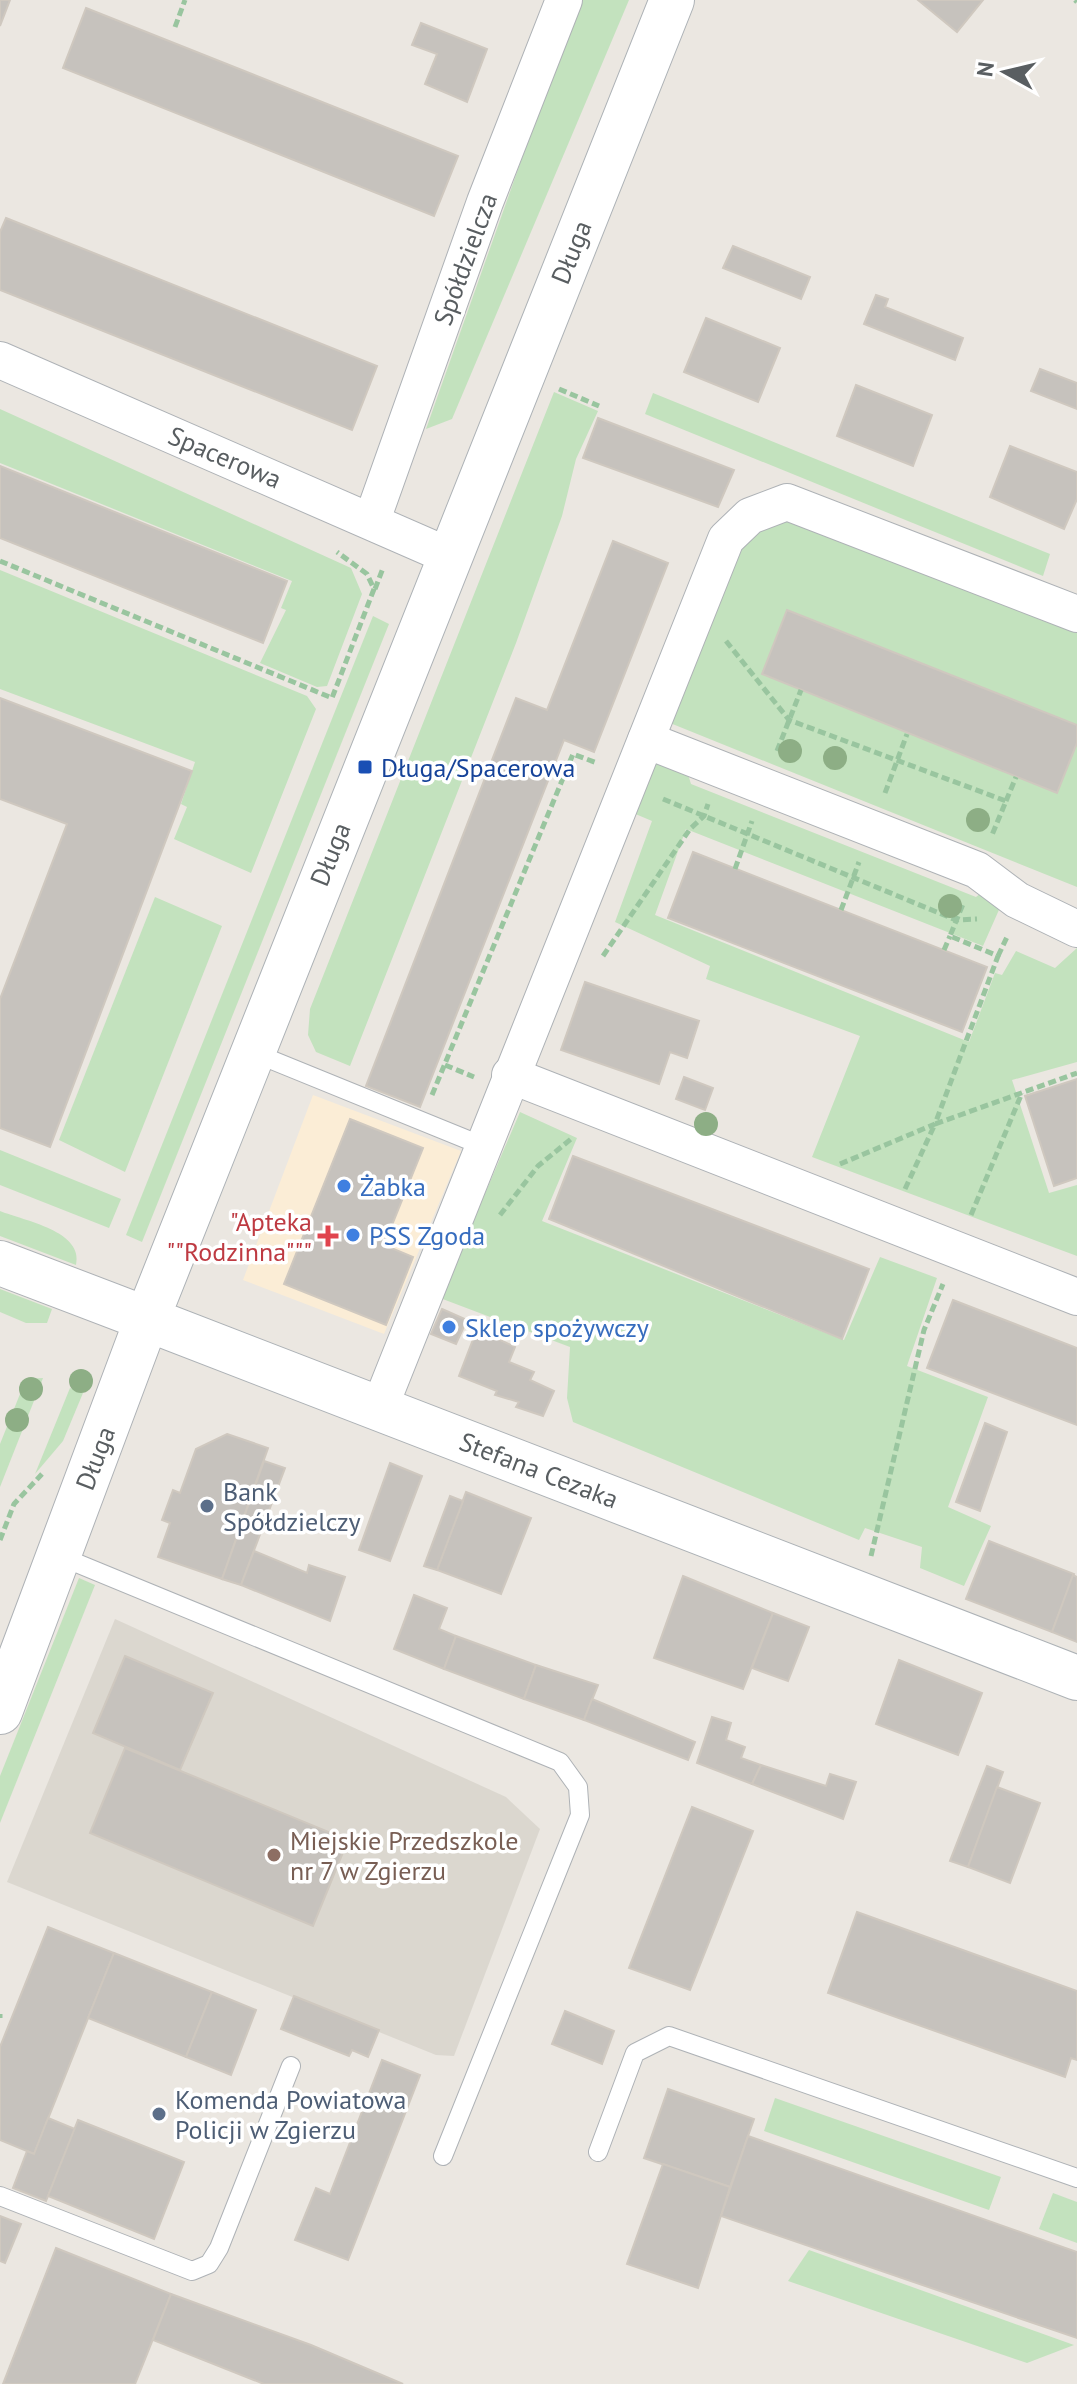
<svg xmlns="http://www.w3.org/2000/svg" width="1077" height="2384" viewBox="0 0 1077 2384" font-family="'PT Sans',sans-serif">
<rect width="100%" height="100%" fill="#ebe7e1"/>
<polygon fill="#fbedd6" points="313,1095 461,1151 384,1334 243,1280"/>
<polygon fill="#dbd7cf" points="115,1619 506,1797 540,1829 454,2056 436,2055 7,1882"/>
<g fill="#c3e2be">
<polygon points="578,0 629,0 452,419 426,429"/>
<polygon points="554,392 598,411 576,459 562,516 516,643 350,1066 316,1052 308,1035 310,1009"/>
<polygon points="653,393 1050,554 1043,576 645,414"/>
<polygon points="0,409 351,568 362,594 327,686 317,687 260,663 286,610 281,608 292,581 0,463"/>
<polygon points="782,510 1077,625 1077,725 787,611 762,674 1057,793 1077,743 1077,887 670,723 748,530"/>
<polygon points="0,570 307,696 316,709 251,873 174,839 187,807 181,804 195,762 0,689"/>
<polygon points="373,616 389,624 142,1242 126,1235"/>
<polygon points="652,749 685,765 691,784 976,897 986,889 1002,903 983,946 686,829 655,915 969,1042 995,973 1002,975 1016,951 1055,968 1077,948 1077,1062 1012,1080 1049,1193 1077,1185 1077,1256 812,1157 860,1036 706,979 710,966 615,922 652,821 626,810"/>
<polygon points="155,897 222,926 125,1172 59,1140"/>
<polygon points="520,1112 577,1138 542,1221 844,1340 880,1257 937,1278 907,1366 988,1397 948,1507 991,1526 964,1586 920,1568 922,1547 865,1528 859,1540 573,1422 567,1398 570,1347 440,1298"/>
<polygon points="0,1150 121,1199 109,1228 0,1185"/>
<path d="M0,1211C25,1221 84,1231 76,1265L0,1236Z"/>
<polygon points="0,1289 52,1309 47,1323 26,1323 0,1312"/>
<polygon points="43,1378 0,1487 0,1444 26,1379"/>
<polygon points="70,1388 83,1393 63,1441 35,1474"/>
<polygon points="79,1578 95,1585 0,1823 0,1776"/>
<polygon points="775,2098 1001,2177 989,2210 764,2131"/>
<polygon points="1053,2193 1077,2202 1077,2243 1039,2229"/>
<polygon points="809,2250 1074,2345 1027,2363 788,2281"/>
</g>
<g fill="#c6c2bd" stroke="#cfc8bf" stroke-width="2">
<polygon points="0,0 10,0 0,26"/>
<polygon points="918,0 983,0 957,32"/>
<polygon points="86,8 458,156 434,216 63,68"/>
<polygon points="421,23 487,49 467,102 425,84 437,54 412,45"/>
<polygon points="6,218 377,366 352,430 0,290 0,232"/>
<polygon points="733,246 810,277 801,299 723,268"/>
<polygon points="876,295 888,299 885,307 963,338 955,360 864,324"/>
<polygon points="706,318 780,348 758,402 684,372"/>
<polygon points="1040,369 1077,383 1077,409 1031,391"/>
<polygon points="856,385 932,415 913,466 837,436"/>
<polygon points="598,418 734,470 718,507 583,458"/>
<polygon points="1010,446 1077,472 1077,499 1064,529 990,497"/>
<polygon points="0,466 287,581 263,643 0,538"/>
<polygon points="613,541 668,563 594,752 564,740 420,1107 366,1086 516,698 547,710"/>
<polygon points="787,610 1077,725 1077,743 1057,793 762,674"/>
<polygon points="0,698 192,771 50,1147 0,1128 0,999 67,824 0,799"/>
<polygon points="693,852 987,967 962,1032 668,918"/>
<polygon points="585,982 699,1021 687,1058 670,1052 659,1084 561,1050"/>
<polygon points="684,1077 713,1088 705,1110 676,1099"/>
<polygon points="1077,1079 1077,1178 1054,1186 1025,1096"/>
<polygon points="350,1119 423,1148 384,1245 413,1257 386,1325 284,1284"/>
<polygon points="573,1156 869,1269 842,1339 549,1219"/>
<polygon points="953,1300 1077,1348 1077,1425 927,1368"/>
<polygon points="442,1309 467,1320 456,1344 431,1334"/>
<polygon points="477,1329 515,1347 509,1362 534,1372 530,1380 554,1391 543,1416 516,1407 519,1402 495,1395 497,1391 459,1376"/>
<polygon points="985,1423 1007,1432 980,1511 956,1502"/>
<polygon points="227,1434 268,1448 222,1579 158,1557 170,1523 162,1520 173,1490 180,1493 196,1449"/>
<polygon points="264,1461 285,1468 241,1585 222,1579"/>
<polygon points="390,1463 422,1476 390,1561 359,1550"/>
<polygon points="466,1492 531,1518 501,1594 437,1570"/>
<polygon points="450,1496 463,1501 437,1570 424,1566"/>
<polygon points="989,1541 1074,1574 1052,1632 966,1599"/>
<polygon points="254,1551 307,1573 309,1565 345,1577 330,1621 241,1585"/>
<polygon points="1073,1575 1077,1577 1077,1642 1052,1632"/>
<polygon points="683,1576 773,1613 743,1689 654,1658"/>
<polygon points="414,1595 447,1608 439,1629 456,1636 444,1669 394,1649"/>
<polygon points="773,1613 809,1627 788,1681 752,1668"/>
<polygon points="456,1636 536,1665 524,1699 444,1669"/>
<polygon points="125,1656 213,1693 180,1770 93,1733"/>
<polygon points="899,1660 982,1693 958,1755 876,1724"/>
<polygon points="536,1665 598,1685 584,1720 524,1699"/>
<polygon points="592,1699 695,1742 688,1760 584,1720"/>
<polygon points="712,1717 731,1723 726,1740 745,1747 741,1758 761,1765 752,1784 697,1763"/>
<polygon points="125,1748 348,1840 313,1926 90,1833"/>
<polygon points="761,1765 826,1786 830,1774 856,1782 843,1819 752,1784"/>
<polygon points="987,1766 1003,1772 968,1867 950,1861"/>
<polygon points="997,1787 1040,1803 1010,1883 968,1867"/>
<polygon points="692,1807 753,1831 690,1990 629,1968"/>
<polygon points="857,1912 1077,1991 1077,2060 1071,2058 1065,2077 828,1993"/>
<polygon points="48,1927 114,1953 34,2154 0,2140 0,2047"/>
<polygon points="114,1953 212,1992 186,2057 88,2018"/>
<polygon points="212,1992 256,2010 231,2075 186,2057"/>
<polygon points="294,1996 379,2030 368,2057 352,2050 349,2056 281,2029"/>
<polygon points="565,2011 614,2031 602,2064 552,2044"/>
<polygon points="382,2060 420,2075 348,2260 295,2240 316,2188 330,2194"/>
<polygon points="668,2089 754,2119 730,2187 644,2158"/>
<polygon points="48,2118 75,2129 46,2201 13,2188 27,2151 34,2154"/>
<polygon points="78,2120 184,2162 154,2239 48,2196"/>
<polygon points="748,2136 1077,2252 1077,2338 721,2216"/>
<polygon points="663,2164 730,2187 698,2288 627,2264"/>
<polygon points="0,2216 21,2224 5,2263 0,2261"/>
<polygon points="56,2248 171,2294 135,2384 3,2384"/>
<polygon points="171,2294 311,2345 403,2384 264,2384 153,2340"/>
</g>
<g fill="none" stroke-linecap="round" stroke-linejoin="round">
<g stroke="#aeb2b6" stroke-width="20">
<g id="service">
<polyline points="252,1052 483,1146"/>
<polyline points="57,1555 560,1762 578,1787 580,1815 443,2156"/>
<polyline points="598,2152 635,2053 669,2036 1077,2178"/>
<polyline points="0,2196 192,2271 209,2264 219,2248 291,2066"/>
</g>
</g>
<g stroke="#aeb2b6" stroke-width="38">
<g id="minor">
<polyline points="0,360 449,556"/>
<polyline points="372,520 485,202 564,0"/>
<polyline points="646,740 977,870 1017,900 1077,929"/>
<polyline points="510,1075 1077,1297"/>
<polyline points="379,1409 726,539 750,516 787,502 1077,614"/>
</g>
</g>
<g stroke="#aeb2b6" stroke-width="46">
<polyline id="tertiary" points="0,1263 147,1319 0,1712"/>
</g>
<g stroke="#adb2b6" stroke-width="46">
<polyline id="secondary" points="672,0 147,1319 1077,1678"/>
</g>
<g stroke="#99c59f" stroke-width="5" stroke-dasharray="8 4" stroke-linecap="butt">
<polyline points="1075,0 1077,2"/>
<polyline points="175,27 185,0"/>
<polyline points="559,389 599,406"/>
<polyline points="0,561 332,698 374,589 367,574 337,552"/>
<polyline points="375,589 383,568"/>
<polyline points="726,641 789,720 1006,801 992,835"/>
<polyline points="777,751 801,690"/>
<polyline points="885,793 907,734"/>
<polyline points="663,799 956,920 977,919"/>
<polyline points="1006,801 1016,777"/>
<polyline points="735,869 752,821"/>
<polyline points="841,910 859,862"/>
<polyline points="944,950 950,936"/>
<polyline points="603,956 690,829 704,816 708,804"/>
<polyline points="998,956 1008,935"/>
<polyline points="445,1065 474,1077"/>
<polyline points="432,1095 573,754 597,763"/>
<polyline points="840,1164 935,1124 998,956 950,936 963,904"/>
<polyline points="905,1189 935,1124 1077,1073"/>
<polyline points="500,1215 538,1166 571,1139"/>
<polyline points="971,1215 1022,1093"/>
<polyline points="0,1540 14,1504 42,1474"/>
<polyline points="871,1556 924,1330 943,1284"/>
<polyline points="0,2014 0,2018"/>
</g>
<use href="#service" stroke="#fff" stroke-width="18"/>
<use href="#minor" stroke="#fff" stroke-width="36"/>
<use href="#tertiary" stroke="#fff" stroke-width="44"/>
<use href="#secondary" stroke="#fff" stroke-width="44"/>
</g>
<g fill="#8dae85">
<circle cx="790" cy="751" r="12"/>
<circle cx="835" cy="758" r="12"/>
<circle cx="978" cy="820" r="12"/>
<circle cx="950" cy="906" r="12"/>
<circle cx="706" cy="1124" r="12"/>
<circle cx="81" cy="1381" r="12"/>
<circle cx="31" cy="1389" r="12"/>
<circle cx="17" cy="1420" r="12"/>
</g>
<rect fill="#1a4fb4" stroke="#fff" stroke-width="3" x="357" y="759" width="16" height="16" rx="4"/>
<g fill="#3f7fe0" stroke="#fff" stroke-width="3">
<circle cx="344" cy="1186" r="8"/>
<circle cx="353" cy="1235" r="8"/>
<circle cx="449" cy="1327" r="8"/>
</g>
<path fill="#e0444e" stroke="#fff" stroke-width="3" d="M324 1224h8v8h8v8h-8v8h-8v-8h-8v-8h8z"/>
<g fill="#5c6f8a" stroke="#fff" stroke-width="3">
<circle cx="207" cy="1506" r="8"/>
<circle cx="159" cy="2114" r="8"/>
</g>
<circle fill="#8d6e63" stroke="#fff" stroke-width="3" cx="274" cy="1855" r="8"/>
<g text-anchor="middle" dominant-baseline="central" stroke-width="7" stroke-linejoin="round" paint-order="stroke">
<g font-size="26" fill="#595e61" stroke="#fff">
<text transform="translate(571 252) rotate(-68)">Długa</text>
<text transform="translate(465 259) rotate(-70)">Spółdzielcza</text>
<text transform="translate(225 457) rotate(23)">Spacerowa</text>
<text transform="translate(330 854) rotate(-68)">Długa</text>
<text transform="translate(95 1458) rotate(-69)">Długa</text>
<text transform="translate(539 1470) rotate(21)">Stefana Cezaka</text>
</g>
<g font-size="26" fill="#164399" stroke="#fff" text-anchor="start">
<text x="381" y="767">Długa/Spacerowa</text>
</g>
<g font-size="26" fill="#366cbe" stroke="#fff" text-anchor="start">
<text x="360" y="1186">Żabka</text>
<text x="369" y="1235">PSS Zgoda</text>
<text x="465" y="1327">Sklep spożywczy</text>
</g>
<g font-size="26" fill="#be3a42" stroke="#fff" text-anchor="end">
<text x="312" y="1221">"Apteka<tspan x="312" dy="30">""Rodzinna"""</tspan></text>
</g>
<g font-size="26" fill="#4e5e75" stroke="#fff" text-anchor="start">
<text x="223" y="1491">Bank<tspan x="223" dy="30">Spółdzielczy</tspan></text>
<text x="175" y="2099">Komenda Powiatowa<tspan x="175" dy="30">Policji w Zgierzu</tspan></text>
</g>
<g font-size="26" fill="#785e54" stroke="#fff" text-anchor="start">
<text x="290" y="1840">Miejskie Przedszkole<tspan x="290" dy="30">nr 7 w Zgierzu</tspan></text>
</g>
</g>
<g transform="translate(1005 72) rotate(278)" stroke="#ffffff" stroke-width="6" paint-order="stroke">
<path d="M0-6L14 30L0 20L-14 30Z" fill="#595e61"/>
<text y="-12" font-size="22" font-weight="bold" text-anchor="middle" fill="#595e61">N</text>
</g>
</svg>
